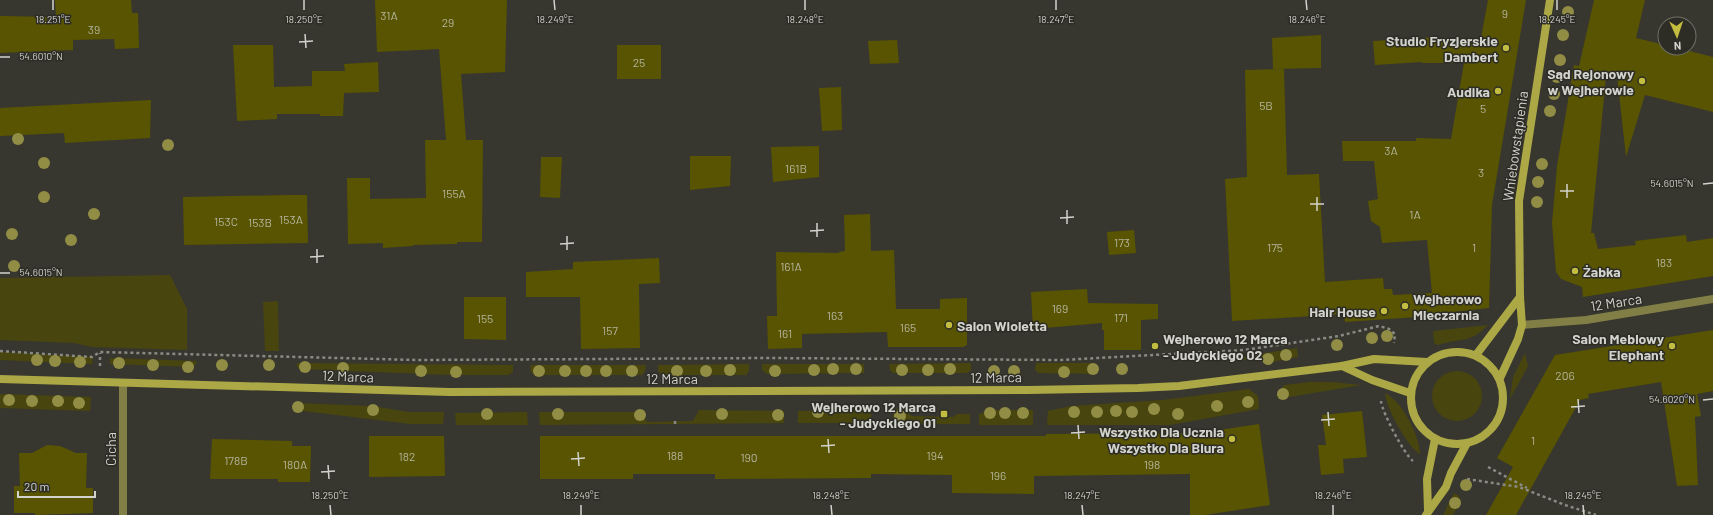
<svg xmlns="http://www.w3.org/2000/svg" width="1713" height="515" viewBox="0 0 1713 515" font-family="Barlow,sans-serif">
<rect width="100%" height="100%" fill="#37372f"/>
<g fill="#48450f">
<polygon points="170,275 187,309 187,350 92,347 74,343 0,340 0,278"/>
<polygon points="278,301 279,351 265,351 263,302"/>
<path d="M1488,325C1470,344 1460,338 1438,345L1434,343L1433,331Z"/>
<polygon points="1297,348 1298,357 1272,362 1236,359 1235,358"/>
<polygon points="0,352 93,357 92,364 0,360"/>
<polygon points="1525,353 1528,366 1510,399 1513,377"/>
<polygon points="110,358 197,361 194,367 110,364"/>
<polygon points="297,363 513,365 513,372 508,375 450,375 300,369 297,367"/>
<polygon points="971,363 971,370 967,373 893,373 890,370 889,364"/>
<polygon points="1036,363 1094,363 1097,368 1097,374 1038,373 1035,370"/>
<polygon points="749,364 749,371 746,375 662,375 658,371 658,365"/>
<polygon points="762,364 864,364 864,373 767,374 762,370"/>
<polygon points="530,365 646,365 645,371 642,375 534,375 531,372"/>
<circle cx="1457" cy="396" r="25"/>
<polygon points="1310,382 1332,382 1361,385 1278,399 1277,394 1284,385"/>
<polygon points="1249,389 1258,396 1259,409 1170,425 1047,425 1048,411 1071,406 1162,400"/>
<path d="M1385,393C1403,402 1419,435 1420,454C1408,448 1385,406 1385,393Z"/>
<polygon points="0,394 91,397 90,411 0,408"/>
<polygon points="295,403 372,406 409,412 444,412 443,424 410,424 295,410"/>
<polygon points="893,409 900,409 912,416 953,417 957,414 970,414 970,424 894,424"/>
<polygon points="699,410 784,411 784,423 540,425 539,412 642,412 647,422 693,421"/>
<polygon points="871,410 871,423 798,423 798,411"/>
<polygon points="989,410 1033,410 1033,425 979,425 979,414"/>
<polygon points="527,412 528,425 456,425 455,413"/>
<polygon points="1454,493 1458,495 1461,500 1453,515 1443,515"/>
</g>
<g fill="#585401">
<polygon points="55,0 131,0 132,13 138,13 139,48 115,49 114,39 73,40 73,50 0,53 0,16 56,17"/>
<polygon points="375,0 507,0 505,72 461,74 466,140 483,140 482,242 457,242 457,244 413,245 413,246 383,248 383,243 348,244 347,178 370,178 370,199 426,198 425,140 446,140 439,49 377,52"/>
<polygon points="1488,0 1526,0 1492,205 1489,308 1416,316 1417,317 1345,322 1344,314 1232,321 1225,179 1247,177 1245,70 1284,69 1287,175 1319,174 1325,282 1383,278 1384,289 1392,289 1393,295 1432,293 1427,240 1382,243 1380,227 1371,221 1368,201 1378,199 1374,161 1343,161 1342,141 1416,141 1416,138 1451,139 1464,63 1422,63 1422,62 1375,65 1373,41 1438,37 1438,40 1480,43"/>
<polygon points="1594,0 1645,0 1636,38 1665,45 1665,48 1678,48 1713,57 1713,112 1645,95 1626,157 1617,76 1606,76 1591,233 1594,233 1598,249 1636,245 1635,241 1686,235 1687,242 1713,238 1713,276 1583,297 1582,287 1561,279 1556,272 1552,223 1557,166 1574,65 1579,66"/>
<polygon points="1321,35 1321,68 1273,69 1272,38"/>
<polygon points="897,40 899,63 870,64 868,41"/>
<polygon points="233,45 273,45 274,87 312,86 312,71 345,71 344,64 378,62 379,92 344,93 343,116 320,116 320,114 277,114 277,119 237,121"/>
<rect x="617" y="45" width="44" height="34"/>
<polygon points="841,87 842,130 822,131 819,88"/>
<polygon points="151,100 150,138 65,143 64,133 0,136 0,108"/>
<polygon points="819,146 819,177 773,182 771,147"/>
<polygon points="690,156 731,156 730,186 690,190"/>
<polygon points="541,157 562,157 560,198 540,197"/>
<polygon points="289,195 307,195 308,243 184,245 183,197"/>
<polygon points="870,214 871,251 894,250 896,309 940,309 940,299 967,298 967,345 963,347 888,347 887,332 802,334 802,348 768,349 767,316 777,316 776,252 839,253 839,252 845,251 844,215"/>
<polygon points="1134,230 1136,253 1109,255 1107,232"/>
<polygon points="659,258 660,283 639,284 640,348 581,349 580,297 526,297 526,272 573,269 573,262"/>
<polygon points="1087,289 1088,303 1158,304 1158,319 1141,320 1141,350 1104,350 1104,330 1102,330 1102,323 1033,329 1031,292"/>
<polygon points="464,297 506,297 506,340 464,339"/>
<polygon points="1713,330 1713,391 1697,394 1701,416 1695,417 1698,485 1677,486 1661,382 1588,394 1589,398 1580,400 1516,515 1486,515 1513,467 1497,458 1555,355"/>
<polygon points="1362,411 1367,457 1343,459 1344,473 1321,475 1318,445 1326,445 1322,415"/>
<polygon points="1259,424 1270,505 1205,515 1190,515 1190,474 1034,476 1034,494 952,493 952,475 871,474 871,478 715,479 715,474 633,474 633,479 540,479 540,436 1046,436 1046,434 1199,433"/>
<polygon points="369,436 444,436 445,476 369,477"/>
<polygon points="212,439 292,441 292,446 311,446 310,482 278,482 278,479 210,479"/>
<polygon points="47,445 60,446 76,453 87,453 86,488 93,488 93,513 35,515 35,513 14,513 14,486 20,486 19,453 32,453"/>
</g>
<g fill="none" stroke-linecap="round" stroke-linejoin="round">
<g stroke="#8a8a84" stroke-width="2.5" stroke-dasharray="3 3" stroke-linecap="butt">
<polyline points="0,351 92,357 100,352 418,360 769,358 1061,360 1244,350 1339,336 1379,326 1389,329 1395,334 1394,343"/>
<polyline points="100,366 100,353"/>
<path d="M1381,401C1382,412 1404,454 1413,461"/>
<polyline points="675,421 675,427"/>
<polyline points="1488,467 1527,488"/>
<polyline points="1467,479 1519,487 1565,505 1596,515"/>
</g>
<g stroke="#827f46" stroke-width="8">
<polyline points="1522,325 1586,320 1713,299"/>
<polyline points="123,515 123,383"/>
</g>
<g stroke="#aca846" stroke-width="8">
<circle cx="1457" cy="398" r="46"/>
<polyline points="1476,355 1520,297"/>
<polyline points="1342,366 1372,380 1410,393"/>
<polyline points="1500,378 1518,339 1522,325 1520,297 1519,201 1550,0"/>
<polyline points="0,379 450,392 1028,390 1138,388 1179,386 1342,366 1374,359 1427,362"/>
<polyline points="1428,510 1427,479 1435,439"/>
<polyline points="1426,515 1446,487 1451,473 1467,443"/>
</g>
</g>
<g fill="#918d45">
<circle cx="1568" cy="12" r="6"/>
<circle cx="1563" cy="35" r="6"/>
<circle cx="1560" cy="60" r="6"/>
<circle cx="1557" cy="77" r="6"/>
<circle cx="1554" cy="94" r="6"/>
<circle cx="1550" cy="111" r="6"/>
<circle cx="18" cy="139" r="6"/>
<circle cx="168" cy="145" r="6"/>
<circle cx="44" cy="163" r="6"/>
<circle cx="1542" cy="164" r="6"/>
<circle cx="1538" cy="182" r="6"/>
<circle cx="44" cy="197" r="6"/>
<circle cx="1537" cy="202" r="6"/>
<circle cx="94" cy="214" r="6"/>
<circle cx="12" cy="234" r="6"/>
<circle cx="71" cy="240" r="6"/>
<circle cx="14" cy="266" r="6"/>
<circle cx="1387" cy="336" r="6"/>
<circle cx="1372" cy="338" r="6"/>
<circle cx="1337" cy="345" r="6"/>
<circle cx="1286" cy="355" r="6"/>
<circle cx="1268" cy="359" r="6"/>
<circle cx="37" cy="360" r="6"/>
<circle cx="55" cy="361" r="6"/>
<circle cx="80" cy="362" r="6"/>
<circle cx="119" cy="363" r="6"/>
<circle cx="153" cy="365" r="6"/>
<circle cx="222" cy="365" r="6"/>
<circle cx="269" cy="365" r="6"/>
<circle cx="188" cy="367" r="6"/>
<circle cx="305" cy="367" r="6"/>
<circle cx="343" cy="368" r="6"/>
<circle cx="833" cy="369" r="6"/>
<circle cx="856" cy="369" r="6"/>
<circle cx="950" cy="369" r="6"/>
<circle cx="1093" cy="369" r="6"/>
<circle cx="1122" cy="369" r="6"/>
<circle cx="730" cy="370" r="6"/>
<circle cx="814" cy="370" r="6"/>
<circle cx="902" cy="370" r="6"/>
<circle cx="928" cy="370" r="6"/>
<circle cx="421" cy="371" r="6"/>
<circle cx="539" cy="371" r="6"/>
<circle cx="565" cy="371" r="6"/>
<circle cx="586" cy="371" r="6"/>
<circle cx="606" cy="371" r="6"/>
<circle cx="632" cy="371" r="6"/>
<circle cx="677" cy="371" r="6"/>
<circle cx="706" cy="371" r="6"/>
<circle cx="775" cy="371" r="6"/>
<circle cx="994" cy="371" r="6"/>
<circle cx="1014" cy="371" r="6"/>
<circle cx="456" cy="372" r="6"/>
<circle cx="1064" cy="372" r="6"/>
<circle cx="1283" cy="394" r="6"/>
<circle cx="9" cy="400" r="6"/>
<circle cx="32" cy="401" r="6"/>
<circle cx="58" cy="401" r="6"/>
<circle cx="1248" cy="402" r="6"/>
<circle cx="79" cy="403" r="6"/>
<circle cx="1217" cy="406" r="6"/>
<circle cx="298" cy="407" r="6"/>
<circle cx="1154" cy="409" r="6"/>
<circle cx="373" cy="410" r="6"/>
<circle cx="1116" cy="411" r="6"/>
<circle cx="818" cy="412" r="6"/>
<circle cx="1074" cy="412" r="6"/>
<circle cx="1097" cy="412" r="6"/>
<circle cx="1132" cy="412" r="6"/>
<circle cx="990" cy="413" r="6"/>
<circle cx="1005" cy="413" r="6"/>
<circle cx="1023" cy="413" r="6"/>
<circle cx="487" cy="414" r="6"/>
<circle cx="558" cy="414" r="6"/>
<circle cx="722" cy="414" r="6"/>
<circle cx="1178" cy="414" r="6"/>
<circle cx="640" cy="415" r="6"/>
<circle cx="778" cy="415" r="6"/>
<circle cx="900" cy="416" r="6"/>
<circle cx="1466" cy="485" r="6"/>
<circle cx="1455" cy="503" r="6"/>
</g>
<path fill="none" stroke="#d3d3ce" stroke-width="1.5" d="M53,0V10M304,0V10M554,0L555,10M805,0V10M1056,0V10M1306,0L1307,10M1557,0V10M305,34L306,48M299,42L313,41M0,57H10M1567,184V198M1703,184L1713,183M1560,191H1574M1317,197V211M1310,204H1324M1067,210V224M1060,218L1074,217M817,223V237M810,231L824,230M567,236V250M560,244L574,243M317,249V263M310,257L324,256M0,273H10M1578,399L1579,413M1703,400L1713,399M1571,407L1585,406M1328,412L1329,426M1321,420L1335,419M1078,425L1079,439M1071,433L1085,432M828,439L829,453M821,446L835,445M578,452L579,466M571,459L585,458M328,465L329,479M321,472L335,471M330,505L331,515M581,505V515M831,505L832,515M1082,505L1083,515M1333,505V515M1583,505L1584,515"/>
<g fill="#c3bd3f" stroke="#2d2d25" stroke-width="1.5">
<circle cx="1506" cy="48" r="4"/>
<circle cx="1642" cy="81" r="4"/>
<circle cx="1498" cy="91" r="4"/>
<circle cx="1575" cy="271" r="4"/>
<circle cx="1405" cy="306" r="4"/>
<circle cx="1384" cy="311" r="4"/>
<circle cx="949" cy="325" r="4"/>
<circle cx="1155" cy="346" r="4"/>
<circle cx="1672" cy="346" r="4"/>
<rect x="940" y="410" width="8" height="8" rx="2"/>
<circle cx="1232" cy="439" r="4"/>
</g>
<g text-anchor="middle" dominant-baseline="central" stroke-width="3" stroke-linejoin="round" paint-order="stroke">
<g font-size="12" fill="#b4b39b">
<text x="1505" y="13">9</text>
<text x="389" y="15">31A</text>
<text x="448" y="22">29</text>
<text x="94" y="29">39</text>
<text x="639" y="62">25</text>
<text x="1266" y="105">5B</text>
<text x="1483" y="108">5</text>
<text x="1391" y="150">3A</text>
<text x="796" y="168">161B</text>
<text x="1481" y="172">3</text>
<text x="454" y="193">155A</text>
<text x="1415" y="214">1A</text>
<text x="291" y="219">153A</text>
<text x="226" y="221">153C</text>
<text x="260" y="222">153B</text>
<text x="1122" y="242">173</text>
<text x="1275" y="247">175</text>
<text x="1474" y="247">1</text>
<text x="1664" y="262">183</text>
<text x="791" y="266">161A</text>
<text x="1060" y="308">169</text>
<text x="835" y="315">163</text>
<text x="1121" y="317">171</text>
<text x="485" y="318">155</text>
<text x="908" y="327">165</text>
<text x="610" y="330">157</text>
<text x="785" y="333">161</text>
<text x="1565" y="375">206</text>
<text x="1533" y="440">1</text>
<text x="675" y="455">188</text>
<text x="935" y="455">194</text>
<text x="407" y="456">182</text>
<text x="749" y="457">190</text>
<text x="236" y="460">178B</text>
<text x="295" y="464">180A</text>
<text x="1152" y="464">198</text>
<text x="998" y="475">196</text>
</g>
<g font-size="14" font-weight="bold" fill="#d3d3ce" stroke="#2d2d25" text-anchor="end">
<text x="1498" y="40">Studio Fryzjerskie<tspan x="1498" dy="16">Dambert</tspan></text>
<text x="1634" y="73">Sąd Rejonowy<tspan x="1634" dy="16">w Wejherowie</tspan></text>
<text x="1490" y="91">Audika</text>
<text x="1583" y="271" text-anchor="start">Żabka</text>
<text x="1413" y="298" text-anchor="start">Wejherowo<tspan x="1413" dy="16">Mleczarnia</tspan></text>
<text x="1376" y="311">Hair House</text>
<text x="957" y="325" text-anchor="start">Salon Wioletta</text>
<text x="1163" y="338" text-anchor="start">Wejherowo 12 Marca<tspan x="1163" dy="16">- Judyckiego 02</tspan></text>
<text x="1664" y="338">Salon Meblowy<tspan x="1664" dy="16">Elephant</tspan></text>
<text x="936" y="406">Wejherowo 12 Marca<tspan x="936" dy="16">- Judyckiego 01</tspan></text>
<text x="1224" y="431">Wszystko Dla Ucznia<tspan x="1224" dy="16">Wszystko Dla Biura</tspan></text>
</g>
<g font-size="14" fill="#d3d3ce" stroke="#2d2d25">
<text transform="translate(1515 146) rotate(-82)">Wniebowstąpienia</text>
<text transform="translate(1616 302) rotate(-9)">12 Marca</text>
<text transform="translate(348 376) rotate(2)">12 Marca</text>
<text transform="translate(996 377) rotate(-1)">12 Marca</text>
<text x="672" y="378">12 Marca</text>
<text transform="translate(110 449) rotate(-90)">Cicha</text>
</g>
</g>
<g font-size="10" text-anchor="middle" fill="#d3d3ce" stroke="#2d2d25" stroke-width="3" stroke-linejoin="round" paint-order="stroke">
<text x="53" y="23">18.251°E</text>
<text x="304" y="23">18.250°E</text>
<text x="555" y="23">18.249°E</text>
<text x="805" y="23">18.248°E</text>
<text x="1056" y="23">18.247°E</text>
<text x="1307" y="23">18.246°E</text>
<text x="1557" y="23">18.245°E</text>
<text x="41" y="60">54.6010°N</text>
<text x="1672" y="187">54.6015°N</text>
<text x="41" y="276">54.6015°N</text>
<text x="1672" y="403">54.6020°N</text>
<text x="330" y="499">18.250°E</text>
<text x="581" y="499">18.249°E</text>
<text x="831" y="499">18.248°E</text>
<text x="1082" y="499">18.247°E</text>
<text x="1333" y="499">18.246°E</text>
<text x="1583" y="499">18.245°E</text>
</g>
<g transform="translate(1677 36) rotate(177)"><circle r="19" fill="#2d2d25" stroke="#6f6f69"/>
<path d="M0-3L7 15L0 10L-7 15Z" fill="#c3bd3f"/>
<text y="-6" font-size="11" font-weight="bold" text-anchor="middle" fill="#d3d3ce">N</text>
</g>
<path d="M18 491v6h77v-6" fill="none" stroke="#d3d3ce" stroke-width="2"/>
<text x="24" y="491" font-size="12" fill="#d3d3ce" stroke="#2d2d25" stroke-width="3" paint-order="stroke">20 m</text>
</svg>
